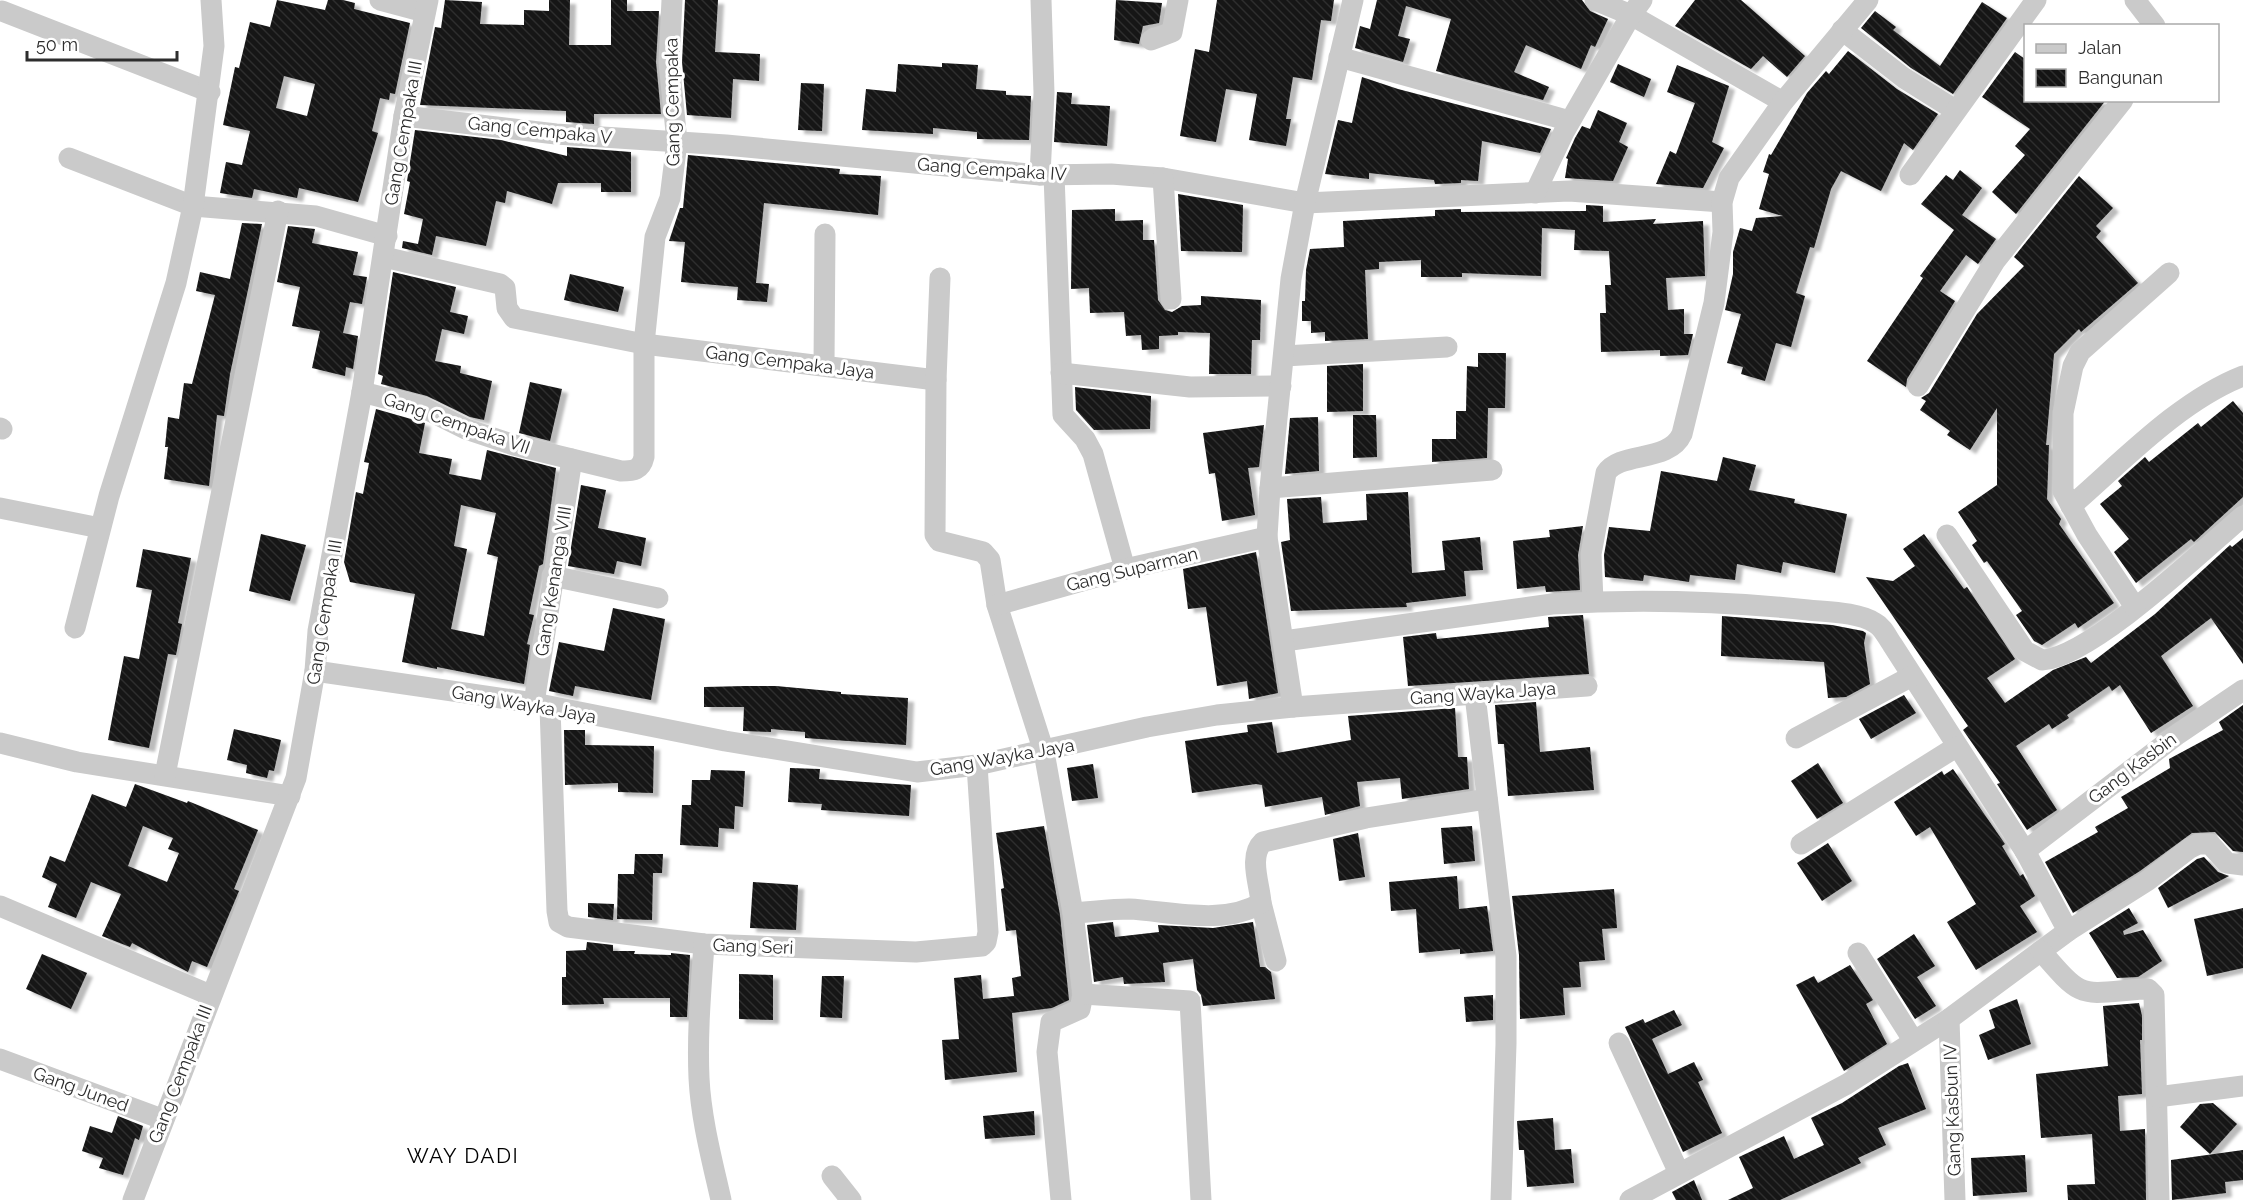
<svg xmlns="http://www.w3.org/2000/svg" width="2243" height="1200" viewBox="0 0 2243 1200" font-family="Raleway,sans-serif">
<defs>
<pattern id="building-back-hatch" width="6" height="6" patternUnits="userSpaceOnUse" patternTransform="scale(1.5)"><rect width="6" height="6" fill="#141414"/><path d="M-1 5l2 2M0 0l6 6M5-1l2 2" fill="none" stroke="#2e2e2e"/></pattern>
<filter id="shadow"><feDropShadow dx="6" dy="4" stdDeviation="1.5" flood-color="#0004"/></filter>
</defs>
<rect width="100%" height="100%" fill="#fff"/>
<g fill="url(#building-back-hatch)" fill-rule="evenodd" filter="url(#shadow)">
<path d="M277,0L325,10L328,0H343L355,3L354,9L410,23L395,94L390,93L389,100L380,98L372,131L378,133L358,202L299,188L297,198L254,189L252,198L220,193L226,162L242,165L250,131L223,125L235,67L239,68L250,22L270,27ZM284,76L315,84L307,116L276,108Z"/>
<polygon points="445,0 482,2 480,24 524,25 524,10 549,11 549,0 570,0 569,45 611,45 611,0 627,0 627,11 659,11 656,62 661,114 594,114 594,124 566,122 566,111 420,105 435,27 441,28"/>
<polygon points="685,0 718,0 715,52 760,54 759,81 733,79 731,118 687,115 682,62"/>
<polygon points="1116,0 1162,3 1159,23 1143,26 1139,44 1114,40"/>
<polygon points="1217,0 1334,0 1331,21 1321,20 1312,80 1293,77 1286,119 1291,119 1286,146 1249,140 1257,94 1226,89 1216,142 1180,136 1195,49 1209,52"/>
<polygon points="1377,0 1582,0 1590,11 1608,19 1595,47 1591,45 1581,69 1526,45 1514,72 1549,87 1543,100 1436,71 1451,19 1406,6 1398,36 1410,39 1403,62 1355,48 1360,26 1370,29"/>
<polygon points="1695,0 1741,0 1805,56 1787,77 1763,56 1751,69 1675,26"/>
<polygon points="1982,2 2007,18 1953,94 1911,68 1861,28 1875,11 1896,27 1893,30 1940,66"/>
<polygon points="1848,51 1897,89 1938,114 1913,150 1904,143 1881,191 1841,171 1831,189 1814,248 1810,247 1796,293 1805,296 1791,347 1776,343 1765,381 1741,374 1743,367 1727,363 1741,314 1725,310 1733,274 1733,252 1740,228 1752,231 1756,218 1783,216 1759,209 1769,174 1763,172 1769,154 1771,155 1807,93 1826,71 1829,74"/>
<polygon points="2015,52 2025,59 2025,100 2106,100 2016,214 1992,192 2025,155 2015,146 2030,129 1982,97"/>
<polygon points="942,63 978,65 976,89 1006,91 1006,95 1031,96 1029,140 977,139 977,132 933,128 933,134 862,130 866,89 896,92 898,64 942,67"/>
<polygon points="1618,64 1651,79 1644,97 1610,82"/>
<polygon points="1677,65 1729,86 1712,142 1724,148 1703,188 1656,184 1670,151 1676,154 1695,103 1667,92"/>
<polygon points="1362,77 1398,89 1551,129 1540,153 1482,141 1478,181 1461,180 1461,183 1435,184 1434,180 1369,173 1369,179 1325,174 1338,120 1352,123"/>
<polygon points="801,83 824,84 822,131 798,130"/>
<polygon points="1057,92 1072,93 1071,104 1110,106 1107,146 1054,142"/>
<polygon points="1598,110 1627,123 1619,142 1628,147 1613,181 1565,178 1568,159 1566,158 1575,138 1582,126 1590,129"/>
<polygon points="415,130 501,140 567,156 567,147 631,152 631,192 601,192 601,183 558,183 552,204 507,191 505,203 496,201 486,246 436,236 432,255 402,248 403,241 418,244 423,219 404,214 410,182 407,181"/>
<polygon points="688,155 840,169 839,174 881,176 878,215 764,203 756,283 769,284 767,302 737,300 738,287 681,282 685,242 669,241 680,208 683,208"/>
<polygon points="1960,170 1982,188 1962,215 1996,239 1978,264 1966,255 1940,291 1955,301 1907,379 1906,387 1867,361 1923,278 1920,276 1954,230 1921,204 1946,175 1953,180"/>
<polygon points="2079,176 2113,208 2096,226 2101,231 2096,237 2138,283 2081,332 2079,329 2054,354 2046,445 2049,445 2047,499 2061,519 2059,524 2114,603 2078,628 2075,623 2042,645 2034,641 2016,615 2022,611 1987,561 1984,563 1972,545 1977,541 1958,512 1997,485 1997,408 1970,450 1947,435 1950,431 1920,410 1926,401 1921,398 1929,393 1977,314 2024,266 2014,257"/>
<polygon points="1178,194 1243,205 1242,252 1181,251"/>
<polygon points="1586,205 1603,206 1603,222 1656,219 1653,224 1703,221 1705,276 1666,278 1668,310 1684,309 1684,334 1693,334 1688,355 1660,356 1660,350 1601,352 1600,313 1606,313 1605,285 1611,285 1609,251 1574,250 1575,230 1542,228 1541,276 1462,273 1462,277 1421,277 1421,260 1379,262 1379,269 1365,270 1368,339 1325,341 1325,332 1311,333 1311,321 1302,321 1302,301 1305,301 1306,270 1310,249 1344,247 1343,221 1435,216 1435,210 1461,209 1461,212 1586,211"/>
<polygon points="1115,209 1115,221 1143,220 1143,240 1154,240 1158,300 1165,310 1172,312 1182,306 1201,305 1201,296 1261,300 1260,340 1252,340 1251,374 1209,374 1210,333 1178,332 1178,335 1159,336 1159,349 1142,350 1141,335 1126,336 1124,312 1090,313 1089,288 1071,289 1072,210"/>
<polygon points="242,223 262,224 230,374 224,416 217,415 209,486 164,479 168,447 165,447 168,417 179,419 184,383 192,384 215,295 196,291 200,272 230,279"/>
<polygon points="288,226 315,229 312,243 358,252 353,275 367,277 362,304 350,302 343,333 358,336 353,369 346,367 345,376 312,368 320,331 292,326 300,287 277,282"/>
<polygon points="393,272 456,287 450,312 468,316 464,334 442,329 435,361 461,366 460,373 492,381 484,420 470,417 427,396 381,384 383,376 378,374"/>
<polygon points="570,274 624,287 618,312 564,300"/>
<polygon points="1478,353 1506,353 1505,408 1488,408 1487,458 1432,462 1432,439 1456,439 1456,411 1466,411 1467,366 1478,367"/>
<polygon points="1363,364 1363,411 1327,412 1327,366"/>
<polygon points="530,382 562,389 550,441 519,433"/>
<polygon points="1075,387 1151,396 1150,429 1094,430 1076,410"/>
<polygon points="2233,401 2243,413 2243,497 2194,542 2191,539 2136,583 2114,552 2129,539 2100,504 2122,486 2118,481 2145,457 2149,462 2198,423 2201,427"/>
<path d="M376,409L425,423L419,453L452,459L449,474L481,480L487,450L556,468L543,564L539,566L529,614L534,615L527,644L530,645L524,684L437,667V669L402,662L415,594L350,582L344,562L356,492L363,494L369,463L364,462ZM461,505L496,513L487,554L498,557L484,636L451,629L467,549L454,546Z"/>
<polygon points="1353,415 1376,415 1377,457 1353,458"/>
<polygon points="1318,417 1319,471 1285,474 1290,418"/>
<polygon points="1264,425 1259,467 1248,468 1255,515 1222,521 1215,473 1209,474 1203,433"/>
<polygon points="1723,457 1756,465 1749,490 1795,499 1794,503 1847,514 1835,573 1783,562 1781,573 1737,564 1735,580 1690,575 1689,582 1644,575 1643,581 1605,577 1604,555 1609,527 1650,531 1661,471 1717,481"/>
<polygon points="581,485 606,490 598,528 646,538 641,566 617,561 614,574 568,566"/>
<polygon points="1408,492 1412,573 1445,570 1442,541 1480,537 1483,570 1464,571 1466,596 1406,603 1407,607 1291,611 1281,542 1290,540 1287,499 1321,497 1323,523 1367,520 1366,494"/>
<polygon points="1583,526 1578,555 1580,590 1546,592 1545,586 1517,589 1513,541 1550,537 1549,530"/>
<polygon points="261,534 306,545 290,601 249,591"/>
<polygon points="1924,534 1964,589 1967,587 2015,659 1987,678 2005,703 2053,670 2086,657 2091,663 2155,614 2230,545 2232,547 2243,538 2243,664 2211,618 2161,656 2193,706 2151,733 2120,685 2112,691 2109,686 2067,715 2069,718 2052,729 2049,724 2016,746 2057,810 2027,830 1997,784 2000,783 1963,730 1968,726 1866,577 1893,581 1915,566 1903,549"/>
<polygon points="143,549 191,558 178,623 182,624 176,655 168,654 149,748 108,740 124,656 139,659 152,590 136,587"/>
<polygon points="1256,552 1278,693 1249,699 1247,681 1217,686 1206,607 1188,609 1183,569"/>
<polygon points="613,608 665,619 651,700 575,686 573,696 549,691 559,642 604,651"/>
<polygon points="1583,615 1589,674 1408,686 1403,637 1436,633 1437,639 1549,627 1548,617"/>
<polygon points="1722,616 1832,625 1863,631 1866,633 1864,643 1870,684 1846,697 1828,698 1824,662 1721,656"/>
<polygon points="745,686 776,686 841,692 841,694 908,698 906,745 805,738 805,732 771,729 771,732 743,731 744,707 704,707 704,687"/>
<polygon points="1904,695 1916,713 1871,739 1859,719"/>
<polygon points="1536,702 1540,752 1590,747 1594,790 1508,796 1504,744 1498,744 1495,705"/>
<polygon points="2243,705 2243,852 2233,851 2215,832 2192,833 2140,871 2073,913 2045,862 2098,832 2095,827 2128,808 2121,797 2170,768 2169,759 2223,730 2219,722"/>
<polygon points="1455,708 1458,757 1467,757 1469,789 1402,799 1400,778 1357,782 1360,806 1325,815 1322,797 1265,807 1262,785 1256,784 1192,793 1185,741 1248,732 1247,725 1272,722 1277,753 1351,740 1348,716"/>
<polygon points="234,729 281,740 274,771 269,770 267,778 246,773 247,765 227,760"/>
<polygon points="564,730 585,730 585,745 654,746 653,793 618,792 618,783 565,785"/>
<polygon points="1818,763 1843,803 1817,819 1791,781"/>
<polygon points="1093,764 1098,798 1072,801 1067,768"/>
<polygon points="790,768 820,769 819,779 911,785 909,816 821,810 822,804 788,802"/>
<polygon points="1953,769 2005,844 2002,846 2020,876 2023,874 2035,896 2020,906 2037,932 1976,970 1947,922 1976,904 1930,827 1916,836 1894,802 1942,771 1944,775"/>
<polygon points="711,770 745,771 743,807 735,806 734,829 719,828 718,847 680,845 682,805 691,805 692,780 710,780"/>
<path d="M135,784L187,803L188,801L258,830L234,889L239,891L207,967L192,961L188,972L132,943L130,947L102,936L121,894L91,882L76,918L48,907L57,884L42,877L50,856L65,862L92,794L126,807ZM143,826L173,838L168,849L179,853L167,882L128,866Z"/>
<polygon points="1044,826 1060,915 1069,1000 1052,1008 1012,1013 1017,1072 945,1080 942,1040 959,1039 954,978 981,975 983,999 1014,996 1012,978 1021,976 1016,930 1006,931 1001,889 1004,888 996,833"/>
<polygon points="1472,826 1475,861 1444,864 1441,828"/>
<polygon points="1358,833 1365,877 1339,881 1333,839"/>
<polygon points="1828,843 1852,881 1822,901 1797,863"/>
<polygon points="635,854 663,854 662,873 653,873 652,920 617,919 618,874 634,874"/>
<polygon points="2204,857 2218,872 2229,876 2168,908 2158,888 2197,859"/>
<polygon points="1457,876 1459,909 1487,906 1493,951 1460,954 1460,949 1419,953 1416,909 1391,911 1389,882"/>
<polygon points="753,882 798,885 796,930 750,928"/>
<polygon points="1614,889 1617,928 1602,929 1605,960 1579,962 1581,987 1563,988 1565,1015 1520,1019 1519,955 1512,896"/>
<polygon points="588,903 614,904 613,920 588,917"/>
<polygon points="2129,908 2138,923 2123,931 2124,935 2143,930 2162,961 2138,977 2117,978 2089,933"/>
<polygon points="2243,908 2243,968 2207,976 2194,919"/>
<polygon points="1113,922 1115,937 1159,932 1158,925 1213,928 1253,922 1260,967 1265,967 1271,972 1275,999 1203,1006 1201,995 1197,990 1193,959 1163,963 1165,982 1124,984 1123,977 1094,982 1087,925"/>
<polygon points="1914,934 1935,966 1917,977 1936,1006 1915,1019 1877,959"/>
<polygon points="587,942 613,945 613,951 635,951 634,954 671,955 671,953 690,955 687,1017 670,1017 670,998 603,998 604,1004 562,1005 562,977 566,977 566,951 586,950"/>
<polygon points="42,954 87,973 71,1009 26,989"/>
<polygon points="1850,965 1873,1000 1866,1004 1887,1044 1844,1071 1796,985 1814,976 1818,983"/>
<polygon points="739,974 773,975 773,1020 739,1019"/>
<polygon points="822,976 844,976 842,1018 820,1017"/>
<polygon points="1493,995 1493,1020 1466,1022 1464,997"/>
<polygon points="2017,999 2031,1044 1988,1060 1979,1035 1995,1028 1989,1010"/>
<polygon points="2139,1003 2142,1016 2142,1040 2140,1040 2142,1094 2118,1096 2120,1131 2145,1129 2146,1200 2068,1200 2067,1185 2095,1184 2092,1134 2041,1138 2036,1074 2108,1066 2103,1006"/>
<polygon points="1674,1010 1682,1025 1652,1039 1668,1074 1694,1062 1703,1080 1698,1082 1722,1133 1683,1152 1625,1027 1643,1019 1645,1023"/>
<polygon points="1908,1063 1926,1109 1878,1128 1886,1145 1858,1158 1861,1163 1780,1200 1728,1200 1753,1188 1739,1157 1784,1136 1794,1159 1824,1145 1811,1118 1842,1103 1899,1066"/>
<polygon points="2213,1103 2237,1124 2210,1154 2180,1127 2200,1104"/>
<polygon points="1034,1111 1035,1135 985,1139 983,1116"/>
<polygon points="118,1116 143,1126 139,1140 135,1138 123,1175 99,1168 103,1158 82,1151 90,1126 112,1133"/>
<polygon points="1553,1118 1555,1150 1571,1149 1574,1183 1527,1187 1524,1150 1519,1150 1517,1121"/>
<polygon points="2243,1150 2243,1180 2225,1182 2226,1193 2172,1200 2171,1160"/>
<polygon points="2025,1155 2027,1192 1973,1196 1971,1158"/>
<polygon points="1694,1180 1702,1200 1676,1200 1672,1192"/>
</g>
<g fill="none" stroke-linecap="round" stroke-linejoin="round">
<g stroke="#cacaca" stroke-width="21">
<polyline points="380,0 425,12"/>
<polyline points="1595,0 1631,15 1783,102"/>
<polyline points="2135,0 2155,26"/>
<polyline points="2,11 210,92"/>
<polyline points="1842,30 1904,78 1955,110"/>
<polyline points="1151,40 1172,32 1178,0"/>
<polyline points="1339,57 1570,121"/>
<polyline points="404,116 556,134 726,145 1040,175 1111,174 1163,178 1305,203 1569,191 1722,202"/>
<polyline points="69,158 193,206 316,216 387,236"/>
<polyline points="1040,175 1044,93 1041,0"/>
<polyline points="1054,175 1063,415 1085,439 1093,454 1125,569"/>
<polyline points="1910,175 2036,0"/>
<polyline points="1163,178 1171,299"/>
<polyline points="1535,193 1564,132 1631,15 1642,0"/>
<polyline points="384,257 500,284 505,288 507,308 514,318 644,344 936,380"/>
<polyline points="940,278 936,380 935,535 939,541 983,552 990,560 997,605 1044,752 1073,913 1083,994 1080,1009 1051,1022 1047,1052 1061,1200"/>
<polyline points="1284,356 1447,347"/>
<polyline points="824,365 825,234"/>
<polyline points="1061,373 1190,387 1281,386"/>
<polyline points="1918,386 1995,261 2123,100"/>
<path d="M362,392L424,408L466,429L514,445L621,471C634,471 641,470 644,457V344L655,237L670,198L677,142L669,62L672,0"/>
<polyline points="0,428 2,429"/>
<polyline points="1270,488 1492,470"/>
<path d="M2071,506C2122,462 2179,401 2243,376"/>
<polyline points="0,508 100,528"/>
<path d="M1947,535L2025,651L2042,660C2091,657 2202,551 2243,516"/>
<polyline points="552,576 658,598"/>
<path d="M1593,601L1591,554L1606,473C1620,451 1669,463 1682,434L1714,303L1723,232L1722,202L1729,178L1783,102L1868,0"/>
<polyline points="997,605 1125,569 1267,537"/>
<polyline points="2135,607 2087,535 2063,491 2063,413 2073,366 2080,352 2169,273"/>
<polyline points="75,628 109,496 176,283 193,206 214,46 211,0"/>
<path d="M1284,641L1552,604C1638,599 1722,601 1808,610C1827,612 1858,612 1875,623C1883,627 1887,637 1892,644L2025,851L2068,931L1949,1019L1847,1084L1630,1200"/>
<polyline points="315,671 534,703 725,741 917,772 977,765 1147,727 1217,715 1293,707 1587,686"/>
<polyline points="1475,695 1506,956 1506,1044 1501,1200"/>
<polyline points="534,703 572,459"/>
<polyline points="550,707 557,911 559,922 568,927 704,944 916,952 982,946 986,942 988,932 977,765"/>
<polyline points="1293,707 1267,537 1270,488 1291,279 1305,203 1353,0"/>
<polyline points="1796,738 1912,676"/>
<polyline points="0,743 77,762 290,796"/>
<polyline points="165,775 278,211"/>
<polyline points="1801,844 1956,747"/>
<polyline points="2025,851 2178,734 2243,690"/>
<polyline points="1261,903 1276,961"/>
<polyline points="0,906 210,995"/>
<path d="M1073,913C1091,912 1110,909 1129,909C1169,911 1224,926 1261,903C1260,885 1248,856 1263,842L1366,818L1487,799"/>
<polyline points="2068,931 2147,881 2190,848 2198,844 2210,844 2227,863 2243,865"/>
<path d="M704,944C701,989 697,1033 699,1078C701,1119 712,1160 721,1200"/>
<path d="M2041,951C2084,1001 2079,994 2143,989H2148L2154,995L2159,1200"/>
<polyline points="1858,953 1913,1040"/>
<polyline points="1083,994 1190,1001 1201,1200"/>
<polyline points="1949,1019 1955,1200"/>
<polyline points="1619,1043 1679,1173"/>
<polyline points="0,1059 162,1119"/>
<polyline points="2157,1097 2243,1086"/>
<polyline points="832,1176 851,1200"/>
<polyline points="133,1200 296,778 315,671 318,631 362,392 404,116 428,0"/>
</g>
</g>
<g text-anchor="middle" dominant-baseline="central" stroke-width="6" stroke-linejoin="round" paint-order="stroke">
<g font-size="18" fill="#2d2d2d" stroke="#fff">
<text transform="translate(672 102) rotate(-91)">Gang Cempaka</text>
<text transform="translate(540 130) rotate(6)">Gang Cempaka V</text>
<text transform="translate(403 133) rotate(-80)">Gang Cempaka III</text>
<text transform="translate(992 169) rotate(4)">Gang Cempaka IV</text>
<text transform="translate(790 362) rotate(7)">Gang Cempaka Jaya</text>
<text transform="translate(457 423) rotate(19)">Gang Cempaka VII</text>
<text transform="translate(1132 569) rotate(-14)">Gang Suparman</text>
<text transform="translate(553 581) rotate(-81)">Gang Kenanga VIII</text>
<text transform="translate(324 612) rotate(-81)">Gang Cempaka III</text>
<text transform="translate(1483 693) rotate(-4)">Gang Wayka Jaya</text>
<text transform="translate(524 704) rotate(10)">Gang Wayka Jaya</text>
<text transform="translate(1002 757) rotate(-10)">Gang Wayka Jaya</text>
<text transform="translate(2132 768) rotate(-37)">Gang Kasbin</text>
<text transform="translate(753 946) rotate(2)">Gang Seri</text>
<text transform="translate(180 1074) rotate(-69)">Gang Cempaka III</text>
<text transform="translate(81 1089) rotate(20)">Gang Juned</text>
<text transform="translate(1952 1110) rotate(-92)">Gang Kasbun IV</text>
</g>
<g font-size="21" letter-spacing="1.5" fill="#000" stroke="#fff">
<text x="463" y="1155">WAY DADI</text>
</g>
</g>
<rect x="2024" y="24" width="195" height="78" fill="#ffffff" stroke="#ababab" stroke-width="1.5"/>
<rect x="2036" y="44" width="30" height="9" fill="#cacaca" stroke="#ababab" stroke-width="1.5"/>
<text x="2078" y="54" font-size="18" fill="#2d2d2d">Jalan</text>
<rect x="2036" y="69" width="30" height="18" fill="url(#building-back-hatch)" stroke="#ababab" stroke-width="1.5"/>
<text x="2078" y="84" font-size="18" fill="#2d2d2d">Bangunan</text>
<path d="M27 51v9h150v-9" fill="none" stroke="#2d2d2d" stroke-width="3"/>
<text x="36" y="51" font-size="18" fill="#2d2d2d" stroke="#ffffff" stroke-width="4.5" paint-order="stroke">50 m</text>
</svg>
